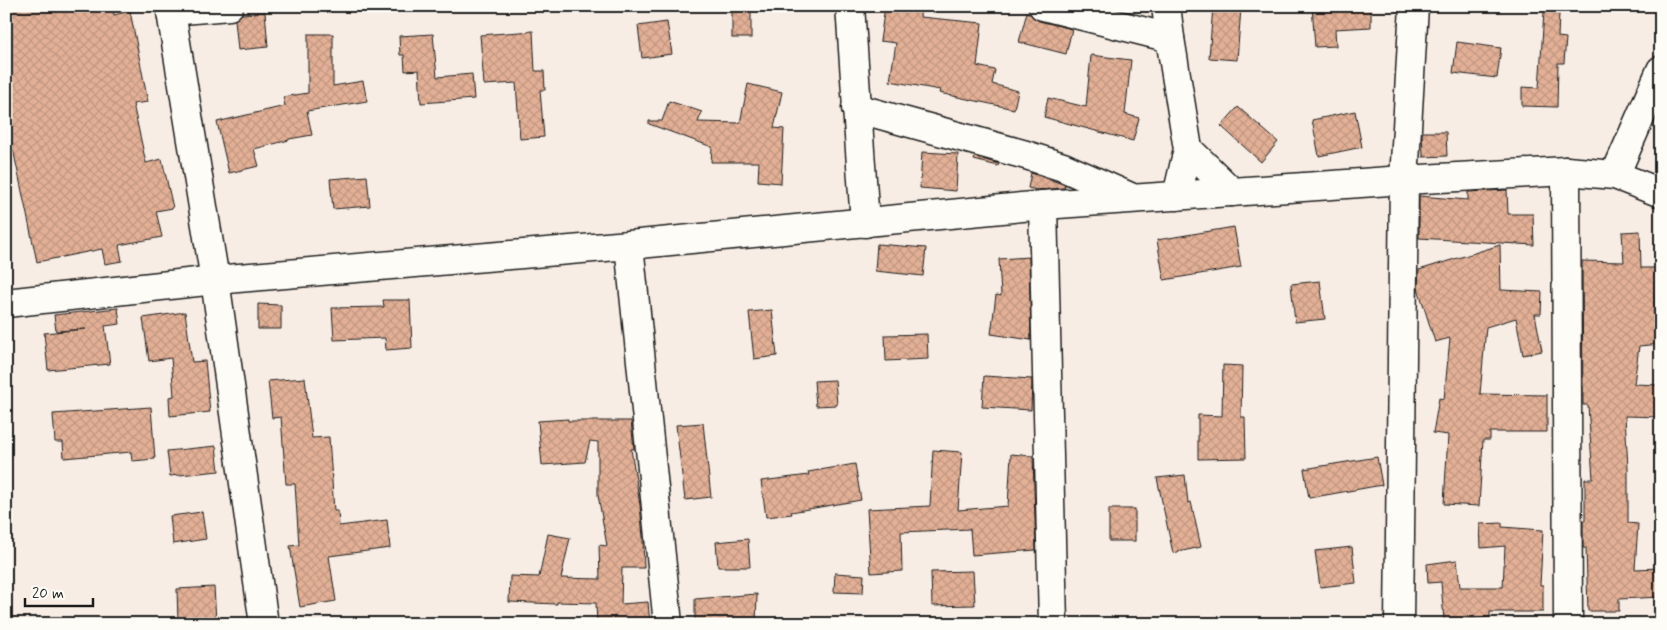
<svg xmlns="http://www.w3.org/2000/svg" width="1667" height="630" viewBox="0 0 1667 630" font-family="Mynerve,sans-serif">
<defs>
<pattern id="building-cross-hatch" width="8" height="8" patternUnits="userSpaceOnUse" patternTransform="scale(1.25)"><rect width="8" height="8" fill="#e3b096"/><path d="M0 0l8 8M0 8l8-8" fill="none" stroke="#c29781"/></pattern>
</defs>
<rect width="100%" height="100%" fill="#f8ede4"/>
<filter id="ink" filterUnits="userSpaceOnUse"><feTurbulence type="fractalNoise" baseFrequency=".02" numOctaves="2"/><feDisplacementMap in="SourceGraphic" scale="10" xChannelSelector="R" yChannelSelector="G"/><feConvolveMatrix kernelMatrix="1 2 1 2 8 2 1 2 1" color-interpolation-filters="sRGB"/></filter>
<g filter="url(#ink)">
<g fill="url(#building-cross-hatch)" stroke="#1c1c1c">
<polygon points="6,6 112,6 114,15 130,11 148,102 133,104 146,163 162,159 173,208 156,211 162,237 119,245 122,261 105,264 102,249 37,262 6,116"/>
<polygon points="885,6 921,6 920,17 982,23 977,66 995,70 992,84 1018,91 1014,109 939,93 940,90 890,81 896,43 880,41"/>
<polygon points="1213,6 1241,8 1237,60 1209,58"/>
<polygon points="1312,6 1371,6 1371,27 1335,29 1336,46 1315,47"/>
<rect x="732" y="11" width="19" height="27"/>
<polygon points="265,12 268,47 238,50 235,20 242,14"/>
<polygon points="1027,12 1039,21 1072,29 1066,54 1019,42"/>
<polygon points="1544,12 1559,13 1558,37 1566,38 1564,63 1558,63 1557,107 1522,106 1522,87 1539,88"/>
<polygon points="667,22 672,54 642,58 638,26"/>
<polygon points="533,31 535,71 544,71 545,90 540,90 544,137 520,139 516,83 484,85 480,35"/>
<polygon points="308,34 333,34 333,86 363,81 367,101 307,111 312,135 289,139 289,140 254,149 259,166 229,173 217,122 285,106 283,97 308,93"/>
<polygon points="433,34 437,77 472,74 474,99 421,103 419,70 405,71 404,55 400,55 399,36"/>
<polygon points="1457,42 1501,48 1497,78 1453,73"/>
<polygon points="1091,55 1131,60 1125,114 1139,118 1133,141 1044,117 1048,98 1086,107"/>
<polygon points="748,84 782,92 774,128 784,129 781,183 758,181 759,162 711,162 712,147 649,124 649,121 662,121 669,101 702,112 698,122 740,123"/>
<polygon points="1238,107 1278,142 1261,162 1221,126"/>
<polygon points="1355,111 1362,147 1319,156 1312,120"/>
<polygon points="1422,132 1446,132 1447,156 1423,157"/>
<polygon points="922,152 958,154 956,191 920,188"/>
<polygon points="975,157 999,164 998,166 974,160"/>
<polygon points="1031,173 1057,182 1065,185 1064,188 1038,190 1028,188"/>
<polygon points="367,176 370,206 333,209 330,179"/>
<polygon points="1507,190 1508,214 1533,214 1534,245 1419,238 1419,196 1468,200 1468,192"/>
<polygon points="1234,227 1241,267 1164,280 1157,240"/>
<polygon points="1640,231 1641,268 1656,268 1654,314 1661,313 1661,344 1639,346 1634,384 1661,385 1661,417 1625,416 1628,468 1628,523 1638,524 1635,569 1661,568 1661,597 1619,599 1619,611 1588,611 1586,548 1583,548 1583,521 1585,521 1585,479 1593,479 1588,405 1583,405 1582,261 1624,262 1622,232"/>
<polygon points="877,244 926,248 923,276 875,271"/>
<polygon points="1500,245 1501,290 1542,292 1541,314 1535,314 1542,351 1523,355 1516,318 1486,327 1480,394 1547,395 1547,432 1490,432 1490,440 1483,440 1479,506 1444,504 1448,435 1433,433 1439,398 1444,399 1450,338 1435,342 1418,288 1419,270"/>
<polygon points="1029,257 1031,340 991,334 996,295 1001,296 999,259"/>
<polygon points="1320,281 1325,319 1295,322 1291,284"/>
<polygon points="383,300 410,300 412,348 386,350 385,338 334,340 332,308 384,307"/>
<polygon points="258,304 281,305 281,329 258,329"/>
<polygon points="118,308 120,324 105,326 110,364 48,370 44,333 86,329 56,331 54,315"/>
<polygon points="772,310 777,356 754,359 749,312"/>
<polygon points="185,312 192,362 205,361 210,412 170,416 169,397 174,396 171,358 149,361 143,318"/>
<polygon points="927,334 928,359 886,361 885,335"/>
<polygon points="1223,365 1242,366 1241,417 1245,417 1246,458 1198,459 1198,415 1222,416"/>
<polygon points="984,376 1032,379 1031,410 982,407"/>
<polygon points="305,378 312,438 329,437 334,511 338,511 339,526 387,520 390,548 329,556 336,601 300,607 290,546 299,545 295,484 286,484 281,417 272,418 268,381"/>
<polygon points="835,380 837,405 816,406 814,381"/>
<polygon points="151,407 155,459 132,461 131,452 64,458 63,442 55,442 53,414"/>
<polygon points="568,419 568,421 631,421 634,449 631,449 640,505 643,537 644,568 622,568 621,604 648,602 650,624 597,624 596,603 557,602 557,604 509,602 510,576 539,577 548,534 570,538 561,578 600,579 599,545 607,546 598,495 598,442 590,441 585,462 542,465 538,421"/>
<polygon points="703,423 711,497 685,500 676,425"/>
<polygon points="216,446 219,471 170,476 167,451"/>
<polygon points="933,450 962,452 958,510 1008,506 1011,454 1033,456 1036,550 972,555 970,529 901,532 902,571 871,573 867,509 930,506"/>
<polygon points="1377,457 1382,485 1309,498 1304,469"/>
<polygon points="855,464 861,500 791,512 792,514 766,517 761,481 809,475 808,472"/>
<polygon points="1185,475 1188,503 1191,502 1201,547 1173,553 1157,478"/>
<rect x="1109" y="509" width="26" height="32"/>
<polygon points="202,512 206,539 173,544 170,516"/>
<polygon points="1502,523 1502,527 1543,530 1540,585 1543,585 1543,612 1490,612 1490,617 1444,621 1441,582 1428,583 1427,564 1457,560 1460,587 1503,587 1505,546 1481,548 1480,524"/>
<polygon points="748,539 750,567 718,567 716,542"/>
<polygon points="1352,547 1356,583 1320,587 1315,551"/>
<polygon points="973,571 975,605 932,606 931,572"/>
<polygon points="835,573 864,575 863,593 834,592"/>
<polygon points="214,587 216,621 178,622 177,589"/>
<polygon points="757,594 756,624 695,624 695,599"/>
</g>
<g fill="none" stroke-linecap="round" stroke-linejoin="round">
<g stroke="#1c1c1c" stroke-width="31">
<g id="minor">
<polyline points="170,6 215,280 264,624"/>
<polyline points="850,6 865,223"/>
<polyline points="1043,6 1170,38"/>
<polyline points="1166,6 1170,38 1188,149 1177,196"/>
<polyline points="171,11 229,6"/>
<polyline points="856,108 1026,155 1063,167 1130,197"/>
<polyline points="1188,149 1232,192"/>
<polyline points="1566,171 1568,624"/>
<polyline points="1615,175 1661,70"/>
<polyline points="1043,205 1053,624"/>
<polyline points="629,245 668,624"/>
<polyline points="6,303 215,280 629,245 1043,205 1404,180 1566,171 1615,175 1661,193"/>
<polyline points="1399,624 1404,180 1414,6"/>
</g>
</g>
<use href="#minor" stroke="#fdfcf7" stroke-width="28"/>
</g>
</g>
<rect width="1667" height="630" fill="none" stroke="#fdfcf7" stroke-width="25"/>
<rect x="12" y="12" width="1642" height="605" fill="none" stroke="#1c1c1c" stroke-width="2" filter="url(#ink)"/>
<path d="M25 598v8h68v-8" fill="none" stroke="#1c1c1c" stroke-width="2.5"/>
<text x="32" y="598" font-size="15" fill="#1c1c1c" stroke="#fdfcf7" stroke-width="4" paint-order="stroke">20 m</text>
</svg>
